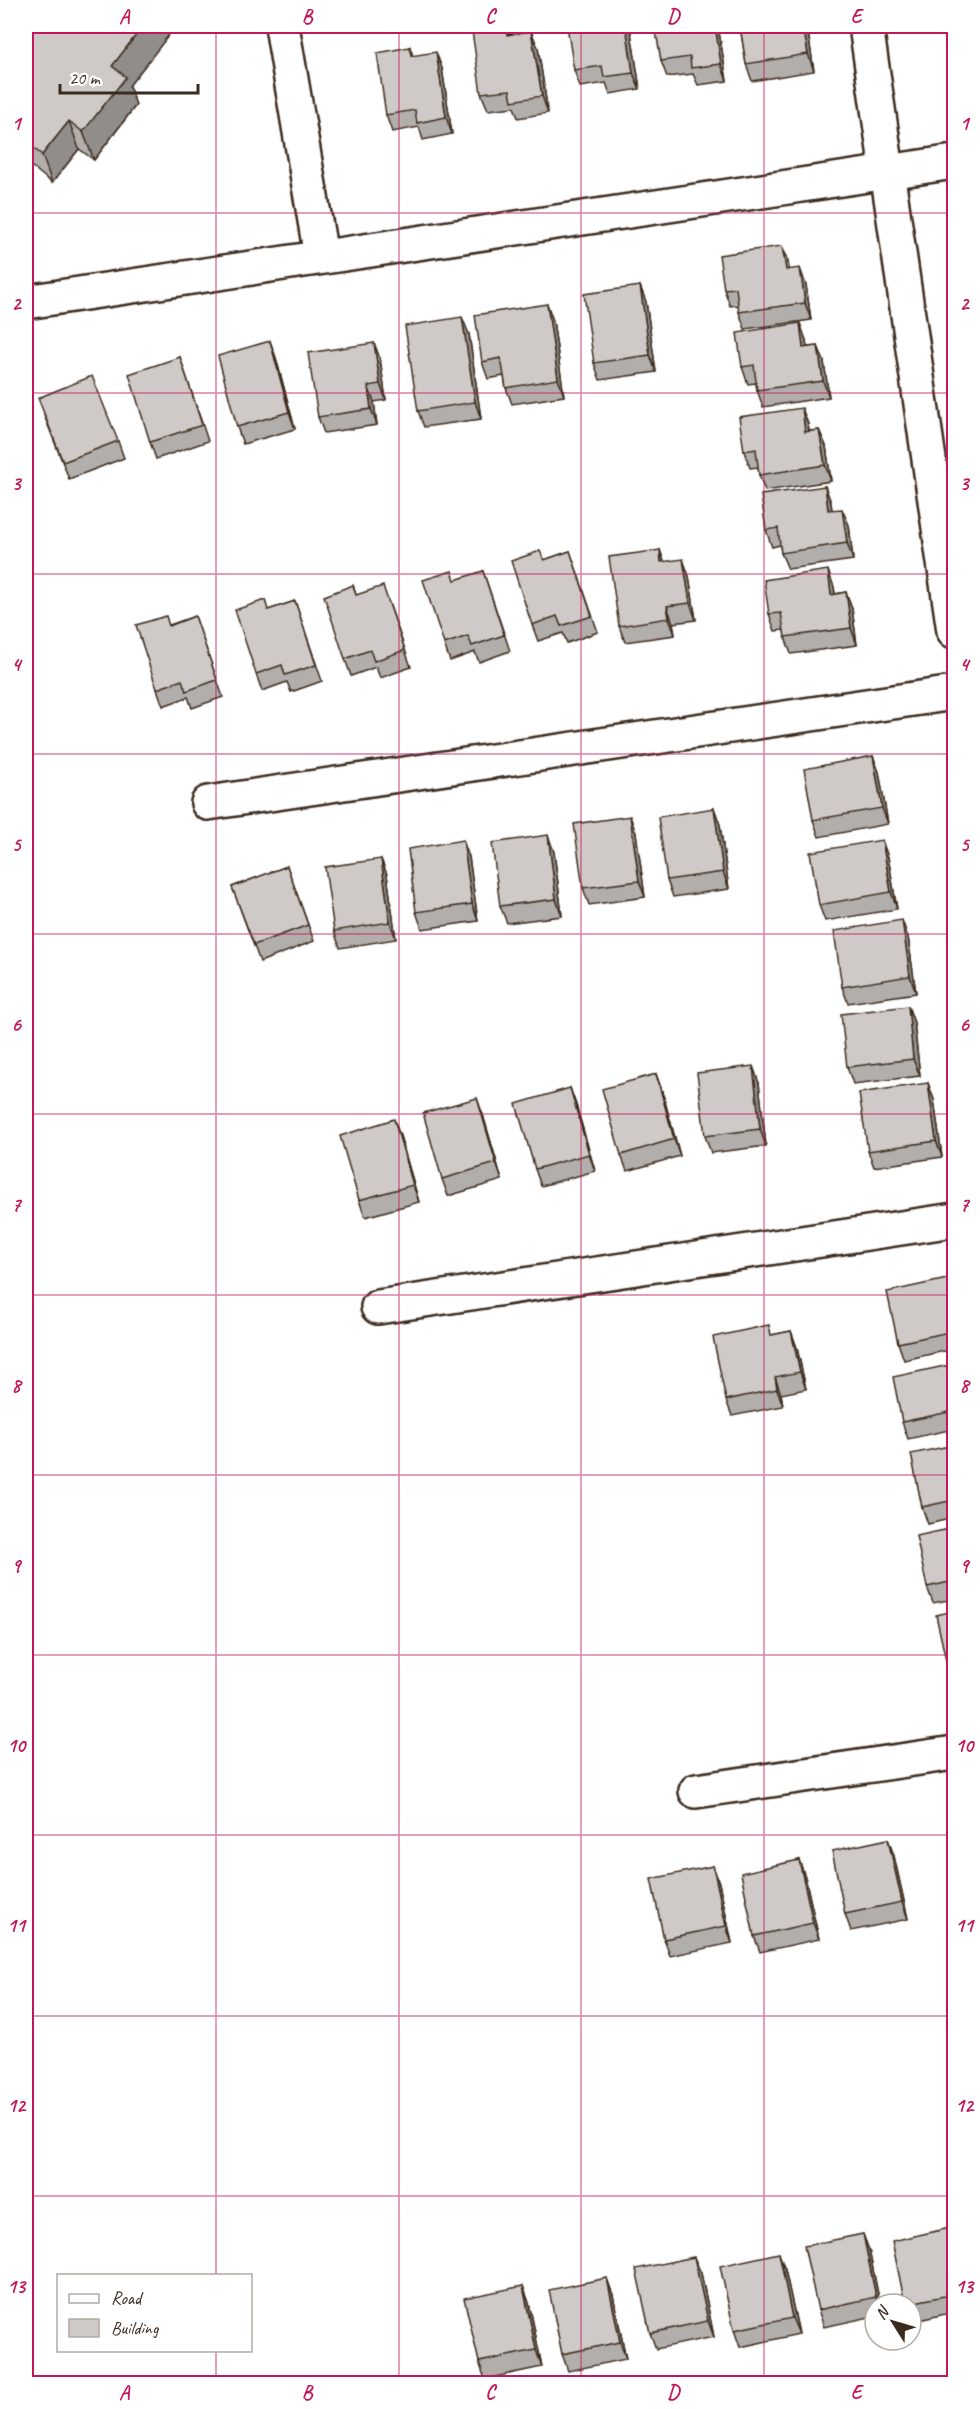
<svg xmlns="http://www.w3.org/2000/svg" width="980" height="2409" viewBox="0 0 980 2409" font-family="Caveat,sans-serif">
<rect width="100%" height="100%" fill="#fff"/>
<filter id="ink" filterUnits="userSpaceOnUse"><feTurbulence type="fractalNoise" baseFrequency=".0167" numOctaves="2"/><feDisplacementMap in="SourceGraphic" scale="12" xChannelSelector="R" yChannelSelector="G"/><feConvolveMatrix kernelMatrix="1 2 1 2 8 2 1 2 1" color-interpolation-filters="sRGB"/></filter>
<g filter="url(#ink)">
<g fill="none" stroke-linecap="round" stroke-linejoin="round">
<g stroke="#3b2a1e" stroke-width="38">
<g id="street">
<polyline points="282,26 321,256"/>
<polyline points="866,26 954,631"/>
<polyline points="26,302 954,162"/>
<polyline points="208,803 954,693"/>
<polyline points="378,1307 954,1220"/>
<polyline points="696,1791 954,1753"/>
</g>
</g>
<use href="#street" stroke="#fff" stroke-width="33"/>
</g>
<g fill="#b2aeab" stroke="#3b2a1e" stroke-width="1.5">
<polygon points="26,26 129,86 136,105 94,160 79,149 52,183 26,162"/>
<polygon points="630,26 640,89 610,94 606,83 580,87 574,70"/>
<polygon points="718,26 727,81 698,85 693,74 667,77 661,61"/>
<polygon points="740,26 807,26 814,71 752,81 746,64"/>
<polygon points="531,31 538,48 548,113 518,118 514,107 488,110 481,93 508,34"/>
<polygon points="410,47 413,56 442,68 452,134 423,140 419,127 392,132 386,115"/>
<polygon points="788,262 789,269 806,285 811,320 745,329 739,312 738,305 730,306 724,289"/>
<polygon points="640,286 646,302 656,372 600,380 594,363"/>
<polygon points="547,304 553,321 564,396 512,404 506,388 504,376 488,379 482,362"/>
<polygon points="469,334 481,419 424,427 418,411"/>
<polygon points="806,340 807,347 818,346 824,362 829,397 763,407 757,390 756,383 748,384 742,367"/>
<polygon points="270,341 276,358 295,429 243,444 237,427"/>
<polygon points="374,343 380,359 386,400 374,402 377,425 324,433 318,417"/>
<polygon points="180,357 208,441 156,459 150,442"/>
<polygon points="44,415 118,441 124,458 69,479"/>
<polygon points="808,424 809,431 819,430 826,446 831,481 765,491 759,475 758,467 750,468 744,451"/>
<polygon points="825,486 831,503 832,510 849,525 853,560 788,569 781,553 780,545 772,547 766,530"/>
<polygon points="660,550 664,562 689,576 696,620 673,623 675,635 625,642 619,626"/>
<polygon points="570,551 598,632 567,643 563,633 538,641 532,625 544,560"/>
<polygon points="483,571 510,651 479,662 475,652 450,661 444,644"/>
<polygon points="353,585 356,595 389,603 411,667 380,678 376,667 351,676 345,659"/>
<polygon points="834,587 835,594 846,592 852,609 857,645 791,654 785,637 784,630 775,631 769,614"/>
<polygon points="295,601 322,681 291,692 287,682 262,691 256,674 268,610"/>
<polygon points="195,616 223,697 192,708 188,697 163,706 157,689 169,625"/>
<polygon points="873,756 879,772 888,824 819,837 813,820"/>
<polygon points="714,808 720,825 729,889 673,897 667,880"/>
<polygon points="636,833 645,897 589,905 583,888"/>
<polygon points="554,852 562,916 507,923 500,906"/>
<polygon points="469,857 478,921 422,929 416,912"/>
<polygon points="888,857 897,909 825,921 819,905"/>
<polygon points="381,859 387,875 396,939 340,948 334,931"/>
<polygon points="287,866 314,941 260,962 232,887"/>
<polygon points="908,937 916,993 848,1003 842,987"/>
<polygon points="908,1006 914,1023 920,1076 853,1084 847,1067"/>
<polygon points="656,1074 662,1091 680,1156 627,1171 621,1155"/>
<polygon points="759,1083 766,1146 711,1153 705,1136"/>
<polygon points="928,1083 934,1100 942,1157 874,1167 868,1151"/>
<polygon points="570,1088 576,1105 595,1171 541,1186 535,1169"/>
<polygon points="483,1115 502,1180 448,1196 442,1179"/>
<polygon points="400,1136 419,1202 365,1217 359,1200"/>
<polygon points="954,1286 954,1349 904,1360 898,1343"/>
<polygon points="791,1331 797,1348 806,1389 781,1394 783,1406 732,1416 726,1400 772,1335"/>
<polygon points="954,1364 954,1429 908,1439 902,1422"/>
<polygon points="954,1445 954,1518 928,1524 922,1507"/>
<polygon points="954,1528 954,1599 933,1603 927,1587"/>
<polygon points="954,1611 954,1686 948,1670"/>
<polygon points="888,1839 894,1856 908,1919 851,1931 845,1914"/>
<polygon points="799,1860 805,1877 819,1939 760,1952 754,1936"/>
<polygon points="713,1866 719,1883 732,1943 670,1956 664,1939"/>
<polygon points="954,2240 954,2312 911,2322 911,2304 905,2304"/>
<polygon points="869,2250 880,2304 875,2304 875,2316 824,2327 818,2310"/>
<polygon points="785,2270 799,2334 740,2347 734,2330"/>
<polygon points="701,2273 714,2337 656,2349 650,2333"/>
<polygon points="523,2286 529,2303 542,2367 485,2379 479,2362"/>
<polygon points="613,2295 626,2359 568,2371 562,2354"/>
</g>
<g fill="#918d8b" stroke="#3b2a1e" stroke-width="1.5">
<polygon points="143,26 176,26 129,86 136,105 94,160 83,132 112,66"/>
<polygon points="626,26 630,26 640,89 633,73"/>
<polygon points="715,26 718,26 727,81 721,64"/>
<polygon points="803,26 807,26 814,71 808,54"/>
<polygon points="531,31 538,48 548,113 542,96"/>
<polygon points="436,52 442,68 452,134 446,117"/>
<polygon points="69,121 79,149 52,183 42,155"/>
<polygon points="782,246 788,262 792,286 786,270"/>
<polygon points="800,268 806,285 811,320 805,303"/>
<polygon points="640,286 646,302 656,372 650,355"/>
<polygon points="547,304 553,321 564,396 558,379"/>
<polygon points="462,317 469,334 481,419 475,402"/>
<polygon points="800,323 806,340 809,365 803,348"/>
<polygon points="270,341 276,358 295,429 289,412"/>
<polygon points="374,343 380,359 386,400 380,384"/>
<polygon points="818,346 824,362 829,397 823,381"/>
<polygon points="368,386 374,402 377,425 371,409"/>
<polygon points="802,408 808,424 811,449 805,432"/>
<polygon points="819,430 826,446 831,481 825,465"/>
<polygon points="825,486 831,503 834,527 828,510"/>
<polygon points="842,509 849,525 853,560 847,543"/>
<polygon points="660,550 666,567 661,562"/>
<polygon points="683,559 689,576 696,620 690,603"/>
<polygon points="828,570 834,587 837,612 831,595"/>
<polygon points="846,592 852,609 857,645 851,628"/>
<polygon points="667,606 673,623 675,635 669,618"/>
<polygon points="873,756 879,772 888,824 882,808"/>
<polygon points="714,808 720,825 729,889 723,872"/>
<polygon points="630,816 636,833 645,897 639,881"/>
<polygon points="548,835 554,852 562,916 556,899"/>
<polygon points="463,840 469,857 478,921 472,904"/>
<polygon points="882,840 888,857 897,909 891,892"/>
<polygon points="381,859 387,875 396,939 390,922"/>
<polygon points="902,920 908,937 916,993 910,976"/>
<polygon points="908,1006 914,1023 920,1076 913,1059"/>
<polygon points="753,1066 759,1083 766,1146 760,1129"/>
<polygon points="656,1074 662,1091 680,1156 674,1139"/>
<polygon points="928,1083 934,1100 942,1157 936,1141"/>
<polygon points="570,1088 576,1105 595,1171 589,1154"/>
<polygon points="477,1098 483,1115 502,1180 496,1163"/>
<polygon points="394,1119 400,1136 419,1202 413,1185"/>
<polygon points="791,1331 797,1348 806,1389 800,1372"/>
<polygon points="775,1377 781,1394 783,1406 777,1389"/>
<polygon points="888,1839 894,1856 908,1919 902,1902"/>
<polygon points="799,1860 805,1877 819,1939 813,1923"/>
<polygon points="713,1866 719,1883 732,1943 726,1926"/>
<polygon points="950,2228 954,2240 954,2249"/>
<polygon points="863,2234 869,2250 880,2304 878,2304 876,2297"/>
<polygon points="779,2253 785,2270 799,2334 792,2318"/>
<polygon points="694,2257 701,2273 714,2337 708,2321"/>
<polygon points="607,2278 613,2295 626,2359 620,2342"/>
<polygon points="523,2286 529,2303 542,2367 536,2350"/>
</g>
<g fill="#cfcac7" stroke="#3b2a1e" stroke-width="1.5">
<polygon points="26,26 143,26 112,66 126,77 83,132 69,121 42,155 26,142"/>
<polygon points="505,26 507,35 531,31 542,96 512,101 510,90 481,93 472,31"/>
<polygon points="567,26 626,26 633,73 604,77 602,66 574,70"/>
<polygon points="655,26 715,26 721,64 691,68 690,57 661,61"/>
<polygon points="740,26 803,26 808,54 746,64"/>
<polygon points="410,47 411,56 436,52 446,117 417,123 415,110 386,115 377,53"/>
<polygon points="782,246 786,270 800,268 805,303 739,312 736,288 724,289 719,255"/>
<polygon points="640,286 650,355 594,363 584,294"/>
<polygon points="547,304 558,379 506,388 501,358 482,362 475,315"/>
<polygon points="462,317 475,402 418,411 405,326"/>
<polygon points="800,323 803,348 818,346 823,381 757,390 754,365 742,367 737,333"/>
<polygon points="270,341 289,412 237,427 218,356"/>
<polygon points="374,343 380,384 368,386 371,409 318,417 308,353"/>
<polygon points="180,357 202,425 150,442 129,374"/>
<polygon points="92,376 118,441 63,462 38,398"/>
<polygon points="802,408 805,432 819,430 825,465 759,475 756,449 744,451 739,417"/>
<polygon points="825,486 828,510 842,509 847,543 781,553 778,528 766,530 761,495"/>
<polygon points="660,550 661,562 683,559 690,603 667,606 669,618 619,626 609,557"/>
<polygon points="540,551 544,560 570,551 592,616 561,626 557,616 532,625 511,561"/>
<polygon points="828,570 831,595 846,592 851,628 785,637 781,613 769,614 764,580"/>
<polygon points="452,571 455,580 483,571 504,635 472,646 468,636 444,644 423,580"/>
<polygon points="353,585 356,595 383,586 405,650 374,661 370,650 345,659 324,596"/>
<polygon points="265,600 268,610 295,601 316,665 285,675 282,665 256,674 235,610"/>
<polygon points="166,616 169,626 195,616 217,680 186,691 182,680 157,689 136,625"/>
<polygon points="873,756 882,808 813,820 804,769"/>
<polygon points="714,808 723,872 667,880 658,817"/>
<polygon points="630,816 639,881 583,888 574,824"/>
<polygon points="548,835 556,899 500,906 492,843"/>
<polygon points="463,840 472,904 416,912 408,849"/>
<polygon points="882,840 891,892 819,905 810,852"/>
<polygon points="381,859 390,922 334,931 325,867"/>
<polygon points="287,866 308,925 254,945 232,887"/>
<polygon points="902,920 910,976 842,987 834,931"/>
<polygon points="908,1006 913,1059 847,1067 841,1014"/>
<polygon points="753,1066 760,1129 705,1136 697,1073"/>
<polygon points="656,1074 674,1139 621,1155 602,1089"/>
<polygon points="928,1083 936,1141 868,1151 859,1093"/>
<polygon points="570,1088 589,1154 535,1169 516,1104"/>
<polygon points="477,1098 496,1163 442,1179 423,1113"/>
<polygon points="394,1119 413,1185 359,1200 340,1136"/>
<polygon points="952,1278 954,1291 954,1331 898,1343 887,1292"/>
<polygon points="769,1325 771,1335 791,1331 800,1372 775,1377 777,1389 726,1400 713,1337"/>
<polygon points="954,1364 954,1411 902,1422 893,1377"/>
<polygon points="954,1445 954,1500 922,1507 911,1454"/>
<polygon points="954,1528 954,1581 927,1587 916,1536"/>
<polygon points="954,1611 954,1668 948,1670 936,1615"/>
<polygon points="888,1839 902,1902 845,1914 832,1851"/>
<polygon points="799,1860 813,1923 754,1936 741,1873"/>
<polygon points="713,1866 726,1926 664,1939 651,1879"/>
<polygon points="950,2228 954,2249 954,2294 905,2304 892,2241"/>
<polygon points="863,2234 876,2297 818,2310 804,2246"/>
<polygon points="779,2253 792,2318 734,2330 720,2266"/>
<polygon points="694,2257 708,2321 650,2333 636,2269"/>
<polygon points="607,2278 620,2342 562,2354 549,2290"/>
<polygon points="523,2286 536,2350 479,2362 464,2298"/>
</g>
</g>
<path fill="none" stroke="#c2185b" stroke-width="1.5" stroke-opacity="0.55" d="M216,26V2276M399,26V2384M581,26V2384M764,26V2384M26,213H954M26,393H954M26,574H954M26,754H954M26,934H954M26,1114H954M26,1295H954M26,1475H954M26,1655H954M26,1835H954M26,2016H954M26,2196H954M216,2350V2384"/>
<rect width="980" height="2409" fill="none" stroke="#fff" stroke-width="66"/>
<rect x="57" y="2274" width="195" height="78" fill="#ffffff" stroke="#b1aaa5" stroke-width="1.5"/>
<rect x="69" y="2294" width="30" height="9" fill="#ffffff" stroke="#b1aaa5" stroke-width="1.5"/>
<text x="111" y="2304" font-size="18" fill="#3b2a1e">Road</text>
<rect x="69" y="2319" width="30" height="18" fill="#cfcac7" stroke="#b1aaa5" stroke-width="1.5"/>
<text x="111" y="2334" font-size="18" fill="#3b2a1e">Building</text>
<g transform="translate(893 2322) rotate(307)"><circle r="28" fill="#ffffff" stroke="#b1aaa5" stroke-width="1.5"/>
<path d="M0-4.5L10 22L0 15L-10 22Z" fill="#3b2a1e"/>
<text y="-9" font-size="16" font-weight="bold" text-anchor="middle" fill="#3b2a1e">N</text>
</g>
<path d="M60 84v9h138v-9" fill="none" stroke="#3b2a1e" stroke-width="3"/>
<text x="69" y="84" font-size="18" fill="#3b2a1e" stroke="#ffffff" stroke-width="4.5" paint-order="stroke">20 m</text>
<rect x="33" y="33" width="914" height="2343" fill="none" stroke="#c2185b" stroke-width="2"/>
<g font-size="20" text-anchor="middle" font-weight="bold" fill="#c2185b">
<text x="124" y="23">A</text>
<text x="307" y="23">B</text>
<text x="490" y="23">C</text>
<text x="673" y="23">D</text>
<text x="856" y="23">E</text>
<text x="16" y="130">1</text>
<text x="964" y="130">1</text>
<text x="16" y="310">2</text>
<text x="964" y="310">2</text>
<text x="16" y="490">3</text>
<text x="964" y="490">3</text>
<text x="16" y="671">4</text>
<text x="964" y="671">4</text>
<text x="16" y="851">5</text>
<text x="964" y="851">5</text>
<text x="16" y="1031">6</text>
<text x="964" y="1031">6</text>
<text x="16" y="1211">7</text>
<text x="964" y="1211">7</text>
<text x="16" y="1392">8</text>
<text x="964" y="1392">8</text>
<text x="16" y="1572">9</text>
<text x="964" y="1572">9</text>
<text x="16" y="1752">10</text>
<text x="964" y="1752">10</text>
<text x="16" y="1932">11</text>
<text x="964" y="1932">11</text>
<text x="16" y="2112">12</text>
<text x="964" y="2112">12</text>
<text x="16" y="2293">13</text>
<text x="964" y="2293">13</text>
<text x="124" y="2399">A</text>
<text x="307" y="2399">B</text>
<text x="490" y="2399">C</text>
<text x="673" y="2399">D</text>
<text x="856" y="2399">E</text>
</g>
</svg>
